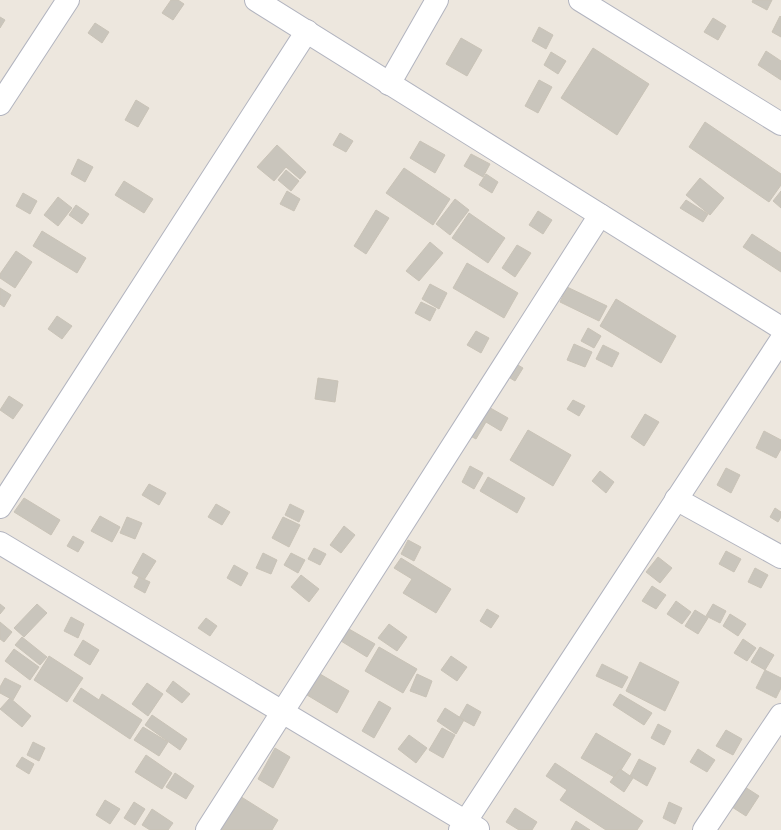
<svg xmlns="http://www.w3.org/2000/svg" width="781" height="830" viewBox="0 0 781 830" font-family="'IBM Plex Sans',sans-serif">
<rect width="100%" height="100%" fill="#ede7de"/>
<g fill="#c9c5bc" stroke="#c9c3b7">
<polygon points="171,0 178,0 184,4 173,20 162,13"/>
<polygon points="753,0 772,0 767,10 752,2"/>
<polygon points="780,16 781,17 781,37 772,32"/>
<polygon points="0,17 5,20 0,28"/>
<polygon points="713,18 726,26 718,40 704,32"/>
<polygon points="95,23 109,32 102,43 88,33"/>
<polygon points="539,27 553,35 546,49 532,41"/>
<polygon points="461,38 482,50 467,76 446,64"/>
<polygon points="593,48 649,84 617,135 561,98"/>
<polygon points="766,51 781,61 781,80 758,65"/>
<polygon points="551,52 566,61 558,74 544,65"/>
<polygon points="539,80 552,87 538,113 525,106"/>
<polygon points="136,100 149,108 138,127 125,120"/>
<polygon points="705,122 781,174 781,185 769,202 689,147"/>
<polygon points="340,133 353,141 346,152 333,145"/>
<polygon points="420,141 445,155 435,173 410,158"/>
<polygon points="277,145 306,172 300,179 286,167 274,181 257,167"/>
<polygon points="471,154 490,164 483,177 464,166"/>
<polygon points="78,159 93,167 85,182 71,174"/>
<polygon points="404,168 450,199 433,225 386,193"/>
<polygon points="286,170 299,181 291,191 278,180"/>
<polygon points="486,174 498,182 492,193 479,185"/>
<polygon points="700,178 724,198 710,215 686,195"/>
<polygon points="124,181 153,199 144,213 115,195"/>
<polygon points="287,191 300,199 294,211 280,204"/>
<polygon points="781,191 781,208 773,201"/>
<polygon points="23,193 37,201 30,214 16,206"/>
<polygon points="58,197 72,208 58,226 44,215"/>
<polygon points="455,199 469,210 450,235 436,224"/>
<polygon points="686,200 708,214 703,222 680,208"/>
<polygon points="76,205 89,214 82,224 69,215"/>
<polygon points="376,210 389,218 366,254 354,246"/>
<polygon points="538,211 552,220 543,234 529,225"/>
<polygon points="469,213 505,238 488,263 452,238"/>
<polygon points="42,231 86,258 77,273 33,246"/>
<polygon points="752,234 781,253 781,272 743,247"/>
<polygon points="430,242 443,253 419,281 406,271"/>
<polygon points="517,245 531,253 515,277 502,268"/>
<polygon points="16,251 32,262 15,288 0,278 0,274"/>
<polygon points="467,263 518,293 504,318 453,288"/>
<polygon points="430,284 447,293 439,309 422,299"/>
<polygon points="567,287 607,306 599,321 560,302"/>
<polygon points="0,288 11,295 4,307 0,304"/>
<polygon points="616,299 676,336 661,363 600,326"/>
<polygon points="421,302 436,309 430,321 415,313"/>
<polygon points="57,316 72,326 62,339 48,329"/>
<polygon points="588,328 601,336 594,348 581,341"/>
<polygon points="476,331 489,338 481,353 467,345"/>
<polygon points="574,344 592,352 585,367 567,360"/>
<polygon points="603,345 619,353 612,367 596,359"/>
<polygon points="504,357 523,368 515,381 497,370"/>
<polygon points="318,378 338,381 335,402 315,399"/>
<polygon points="9,396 23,405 13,419 0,410"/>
<polygon points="573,400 585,406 579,416 567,409"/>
<polygon points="478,401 508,418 501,431 486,422 476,439 461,431"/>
<polygon points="645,414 659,422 644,446 631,437"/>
<polygon points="528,430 571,455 553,486 510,460"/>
<polygon points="764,431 781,440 781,449 776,458 756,448"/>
<polygon points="470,466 483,473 474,489 462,482"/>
<polygon points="726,468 740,475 731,493 717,485"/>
<polygon points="600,471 614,482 606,493 592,481"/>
<polygon points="488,477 525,498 517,513 480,491"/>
<polygon points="149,484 166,493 159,505 142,495"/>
<polygon points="24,498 60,520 51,535 14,512"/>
<polygon points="216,504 230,512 222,525 208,517"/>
<polygon points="290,504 304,511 299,522 285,515"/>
<polygon points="775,508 781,512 781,517 778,522 770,517"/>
<polygon points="100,516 120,527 112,542 91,531"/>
<polygon points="127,517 142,523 135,539 120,533"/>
<polygon points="283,517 300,525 289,547 272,538"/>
<polygon points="344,526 355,535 341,553 330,545"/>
<polygon points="73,536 84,542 78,552 67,546"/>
<polygon points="408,540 421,547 414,561 401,554"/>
<polygon points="314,548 326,554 320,565 308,559"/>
<polygon points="726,551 741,559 734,572 719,564"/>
<polygon points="143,553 156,561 144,580 132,573"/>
<polygon points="263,553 277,560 271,574 256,568"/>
<polygon points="291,553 305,560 298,573 284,565"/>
<polygon points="658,557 672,568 660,583 646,572"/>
<polygon points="401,558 451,589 436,613 403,593 412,579 394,568"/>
<polygon points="234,565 248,573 241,586 227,578"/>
<polygon points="755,568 768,575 761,588 748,582"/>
<polygon points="301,575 319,589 309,602 291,587"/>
<polygon points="139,577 150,582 145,593 134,587"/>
<polygon points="652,586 666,595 656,609 642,601"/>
<polygon points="676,601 691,612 682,624 667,614"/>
<polygon points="0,604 5,608 0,614"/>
<polygon points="37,604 47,613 24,637 14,628"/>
<polygon points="713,604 726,611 720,623 706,616"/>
<polygon points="487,609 499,616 491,628 480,621"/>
<polygon points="695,610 708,618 698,634 685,626"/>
<polygon points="730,614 746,624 738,636 723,626"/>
<polygon points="71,617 84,624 78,638 64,631"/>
<polygon points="206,618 217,626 210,636 198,628"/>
<polygon points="0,622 12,632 4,642 0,639"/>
<polygon points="389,624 407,637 397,651 378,638"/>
<polygon points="349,629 375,644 367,657 341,641"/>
<polygon points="22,637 47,657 40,665 15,645"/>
<polygon points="743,639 756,648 747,661 734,653"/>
<polygon points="83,640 99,650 90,665 74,655"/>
<polygon points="379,647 417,669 403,693 365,671"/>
<polygon points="760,647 774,655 765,670 751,662"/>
<polygon points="14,649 39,667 30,680 5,661"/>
<polygon points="49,656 83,678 67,702 34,680"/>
<polygon points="451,656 467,667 457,681 441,670"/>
<polygon points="640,662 679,682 665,711 626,691"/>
<polygon points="602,664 628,677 622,688 596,676"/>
<polygon points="765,670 781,678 781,688 776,698 756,688"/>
<polygon points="320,674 349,691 337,713 307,695"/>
<polygon points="417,674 432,681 426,697 410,691"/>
<polygon points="5,678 21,686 13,700 0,693 0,687"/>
<polygon points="173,681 190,694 182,703 166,691"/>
<polygon points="147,683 163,694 148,716 132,704"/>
<polygon points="81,688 99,700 102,694 142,720 130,739 73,701"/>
<polygon points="620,694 652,713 644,725 613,705"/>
<polygon points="10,698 31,716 22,727 0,709"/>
<polygon points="379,701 391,708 374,738 362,731"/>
<polygon points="467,704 481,712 474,726 459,718"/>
<polygon points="445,708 464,720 456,734 437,721"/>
<polygon points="152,715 187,739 180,750 145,725"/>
<polygon points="658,724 671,731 664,745 651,738"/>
<polygon points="143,727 168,742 159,756 134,740"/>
<polygon points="442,728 455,735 443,758 429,750"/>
<polygon points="726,730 742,739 733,755 716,746"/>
<polygon points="596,733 631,754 616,778 581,758"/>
<polygon points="409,735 427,748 416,763 398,749"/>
<polygon points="33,742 45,748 39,761 27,755"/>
<polygon points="275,748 290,757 273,788 258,779"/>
<polygon points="698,749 715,760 707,772 690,762"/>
<polygon points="146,755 172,773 162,789 135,772"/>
<polygon points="22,757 34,764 29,774 16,766"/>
<polygon points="639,759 656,768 647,786 630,776"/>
<polygon points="555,763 643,821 637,830 606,830 560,800 567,790 546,776"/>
<polygon points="620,769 633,778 624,792 610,782"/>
<polygon points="175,773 194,786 186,799 166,787"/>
<polygon points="745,787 759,796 746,816 732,807"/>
<polygon points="235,793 278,820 272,830 213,830"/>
<polygon points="105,800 120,809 110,824 96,815"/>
<polygon points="134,802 145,809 135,825 124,818"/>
<polygon points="669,802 682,808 675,824 663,818"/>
<polygon points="515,808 537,822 532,830 519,830 506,822"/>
<polygon points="152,809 173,823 168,830 150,830 142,825"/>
<polygon points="576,821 590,830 571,830"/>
</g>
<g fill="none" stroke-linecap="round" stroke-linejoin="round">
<g stroke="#b2b4bf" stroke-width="24">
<g id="minor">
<polyline points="256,0 781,328"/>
<polyline points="580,0 781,124"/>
<polyline points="389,84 437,0"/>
<polyline points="0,104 68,0"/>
<polyline points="676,499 781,557"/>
<polyline points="0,507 307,31"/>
<polyline points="0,543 478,829"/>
<polyline points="207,830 600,215"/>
<polyline points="460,830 781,340"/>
<polyline points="704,830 781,715"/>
</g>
</g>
<use href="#minor" stroke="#fff" stroke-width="22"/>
</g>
</svg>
